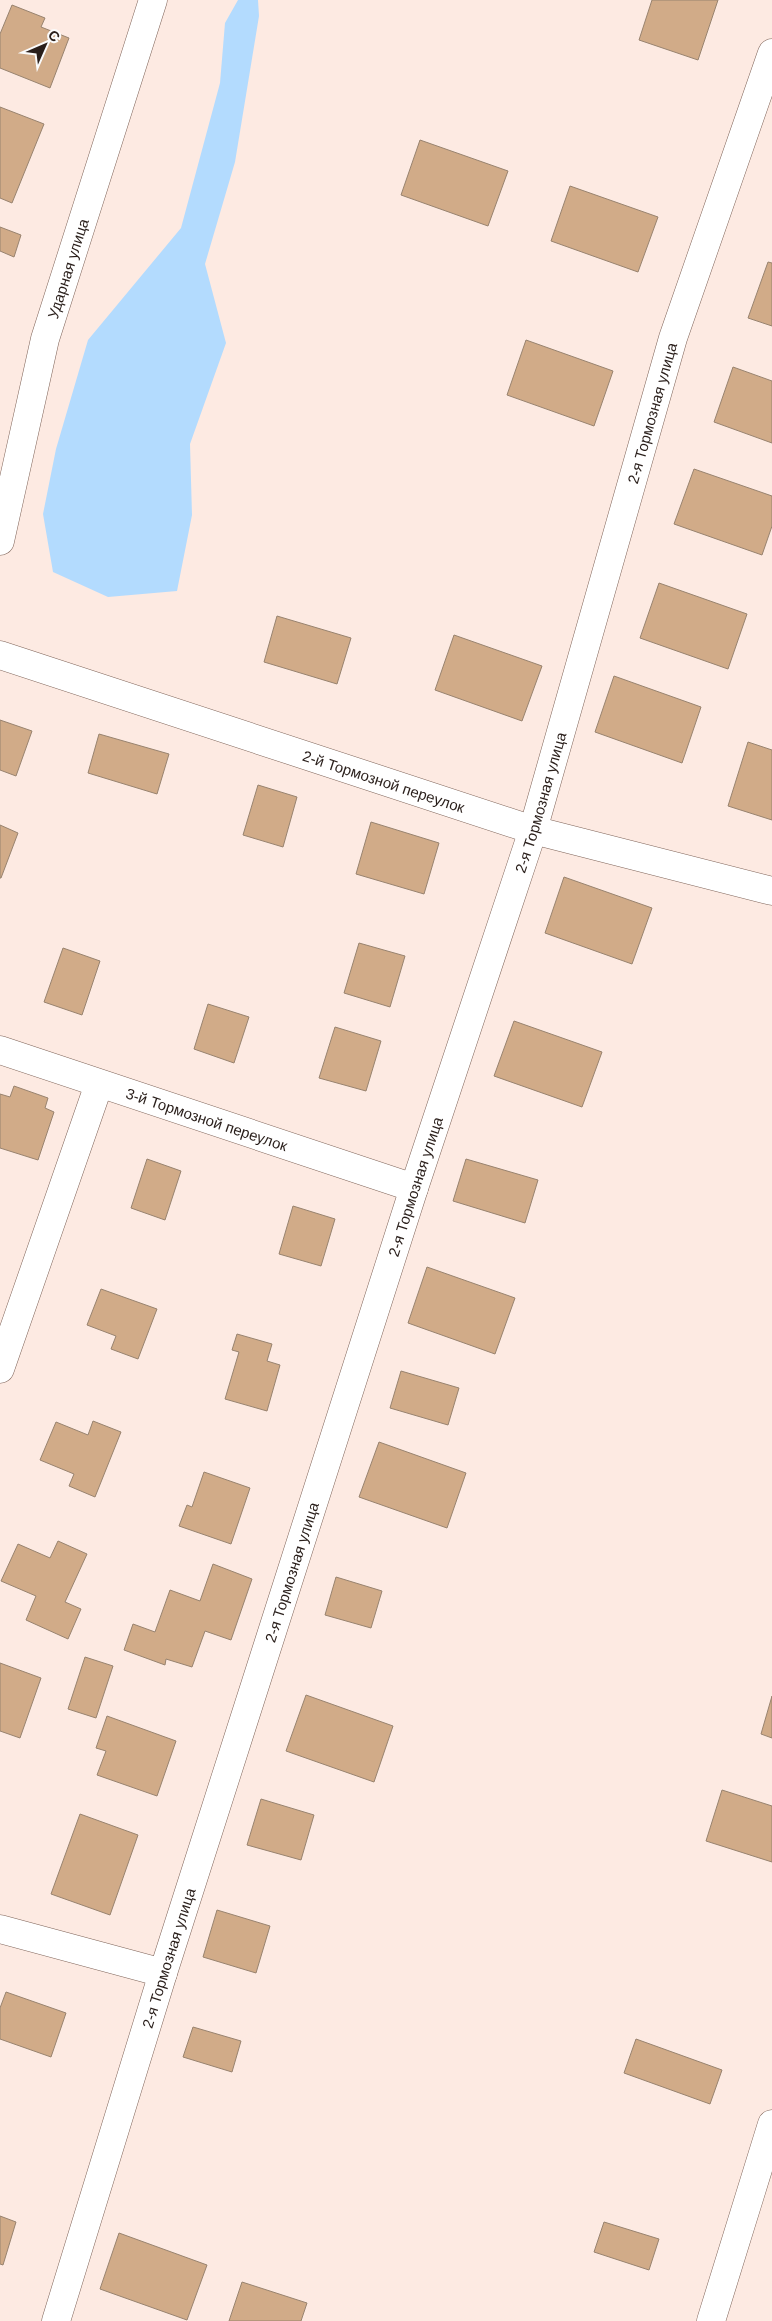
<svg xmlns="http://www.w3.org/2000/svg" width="772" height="2321" viewBox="0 0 772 2321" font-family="Arial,sans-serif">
<rect width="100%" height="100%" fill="#fdeae2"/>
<polygon fill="#b3dbfe" points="238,0 258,0 259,16 235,162 205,264 226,343 190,444 192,515 177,591 108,597 53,572 43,514 56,449 88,340 181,228 220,83 225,23"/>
<g fill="#d1ab88" stroke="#98836f">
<polygon points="652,0 718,0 698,60 639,40"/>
<polygon points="12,5 45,18 41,27 69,38 50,88 0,68 0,34"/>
<polygon points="0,107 44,124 12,203 0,198"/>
<polygon points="420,140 508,171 488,226 401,195"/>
<polygon points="570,186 658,217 638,272 551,241"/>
<polygon points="0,227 21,235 14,257 0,251"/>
<polygon points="768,262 772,263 772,326 748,318"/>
<polygon points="526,340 613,371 594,426 507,395"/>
<polygon points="733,367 772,381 772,443 714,422"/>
<polygon points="694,469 772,496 772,526 762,555 674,524"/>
<polygon points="659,583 747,614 728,669 640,638"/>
<polygon points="277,616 351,638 337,684 264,662"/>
<polygon points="454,635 542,666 522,721 435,690"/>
<polygon points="614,676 701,707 682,763 595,732"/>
<polygon points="0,720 32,731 16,776 0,770"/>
<polygon points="99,734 169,754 157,794 88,773"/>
<polygon points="748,742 772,750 772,820 728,806"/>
<polygon points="258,785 297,797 283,847 243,835"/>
<polygon points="371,822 439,843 424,894 356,874"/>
<polygon points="0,825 18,833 1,878 0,878"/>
<polygon points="564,877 652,908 632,964 545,933"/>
<polygon points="359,943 405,956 390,1007 344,993"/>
<polygon points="63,948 100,961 82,1015 44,1002"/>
<polygon points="208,1004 249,1017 234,1063 194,1049"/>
<polygon points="514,1021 602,1052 582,1107 494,1076"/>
<polygon points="335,1027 381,1041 366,1091 319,1078"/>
<polygon points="14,1086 48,1098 45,1108 54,1112 38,1160 0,1148 0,1094 10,1097"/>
<polygon points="147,1159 181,1171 165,1220 131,1208"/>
<polygon points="466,1159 538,1180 525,1223 453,1201"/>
<polygon points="293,1206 335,1219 321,1266 279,1254"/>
<polygon points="427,1267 515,1298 495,1354 408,1323"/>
<polygon points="101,1289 157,1309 138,1359 111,1349 116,1336 87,1325"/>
<polygon points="237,1334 272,1344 267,1361 280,1365 267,1411 225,1399 239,1352 232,1350"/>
<polygon points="401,1371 459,1388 448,1425 390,1408"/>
<polygon points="93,1421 121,1432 95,1497 69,1486 74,1474 40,1460 56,1422 88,1435"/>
<polygon points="379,1442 466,1473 447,1528 359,1497"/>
<polygon points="204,1472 250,1488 231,1544 179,1526 187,1505 192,1507"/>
<polygon points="58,1541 87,1554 65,1602 81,1609 68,1639 26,1620 36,1596 1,1581 18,1544 50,1558"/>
<polygon points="213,1564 252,1579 231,1640 205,1631 192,1667 166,1659 165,1665 124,1650 133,1624 155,1632 170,1590 200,1601"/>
<polygon points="336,1577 382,1591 371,1628 325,1615"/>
<polygon points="85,1657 113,1666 96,1718 68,1709"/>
<polygon points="0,1663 41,1678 20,1738 0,1731"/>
<polygon points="306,1695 393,1726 374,1782 286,1751"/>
<polygon points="772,1696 772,1738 761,1734"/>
<polygon points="107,1716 176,1741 157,1796 97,1775 106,1751 96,1748"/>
<polygon points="722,1790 772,1806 772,1862 706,1841"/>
<polygon points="261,1799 314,1815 301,1860 247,1845"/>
<polygon points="80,1814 138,1835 110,1915 51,1894"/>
<polygon points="217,1910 270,1926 256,1973 203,1957"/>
<polygon points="6,1992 66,2013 51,2057 0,2039 0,2008"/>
<polygon points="193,2027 241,2041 232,2072 183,2057"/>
<polygon points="636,2039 722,2070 710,2104 624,2073"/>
<polygon points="0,2216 16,2222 3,2265 0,2264"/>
<polygon points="604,2222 659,2239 649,2270 594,2252"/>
<polygon points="119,2233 207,2265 187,2320 100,2289"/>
<polygon points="242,2282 307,2303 301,2321 229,2321"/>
</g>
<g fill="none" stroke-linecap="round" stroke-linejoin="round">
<g stroke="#7f6459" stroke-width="29">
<g id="street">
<path id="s1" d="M0,541L45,339L153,0"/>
<path id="s2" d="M0,655L533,830L772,891"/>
<path id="s3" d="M0,1050L414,1188"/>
<polyline points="0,1369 99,1084"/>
<polyline points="0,1929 163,1973"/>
<path id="s4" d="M56,2321L163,1973L414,1188L533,830L673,338L772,53"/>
<polyline points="711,2321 772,2124"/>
</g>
</g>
<use href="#street" stroke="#fff" stroke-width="28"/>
</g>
<g text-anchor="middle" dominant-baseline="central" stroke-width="5" stroke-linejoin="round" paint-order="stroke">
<g font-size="15" fill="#291e1a" stroke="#fbfbfb">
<text stroke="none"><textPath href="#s1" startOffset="281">Ударная улица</textPath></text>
<text stroke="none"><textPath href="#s4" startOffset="1999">2-я Тормозная улица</textPath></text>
<text stroke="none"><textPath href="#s2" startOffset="404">2-й Тормозной переулок</textPath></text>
<text stroke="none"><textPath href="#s4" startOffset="1594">2-я Тормозная улица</textPath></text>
<text stroke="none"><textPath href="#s3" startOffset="218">3-й Тормозной переулок</textPath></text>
<text stroke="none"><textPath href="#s4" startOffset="1190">2-я Тормозная улица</textPath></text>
<text stroke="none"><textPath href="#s4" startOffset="785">2-я Тормозная улица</textPath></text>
<text stroke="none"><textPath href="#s4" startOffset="380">2-я Тормозная улица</textPath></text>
</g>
</g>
<g transform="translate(45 45) rotate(45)" stroke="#fbfbfb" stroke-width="4" paint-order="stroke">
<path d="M0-4L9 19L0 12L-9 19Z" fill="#291e1a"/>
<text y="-8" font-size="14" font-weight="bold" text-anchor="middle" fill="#291e1a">С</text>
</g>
</svg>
